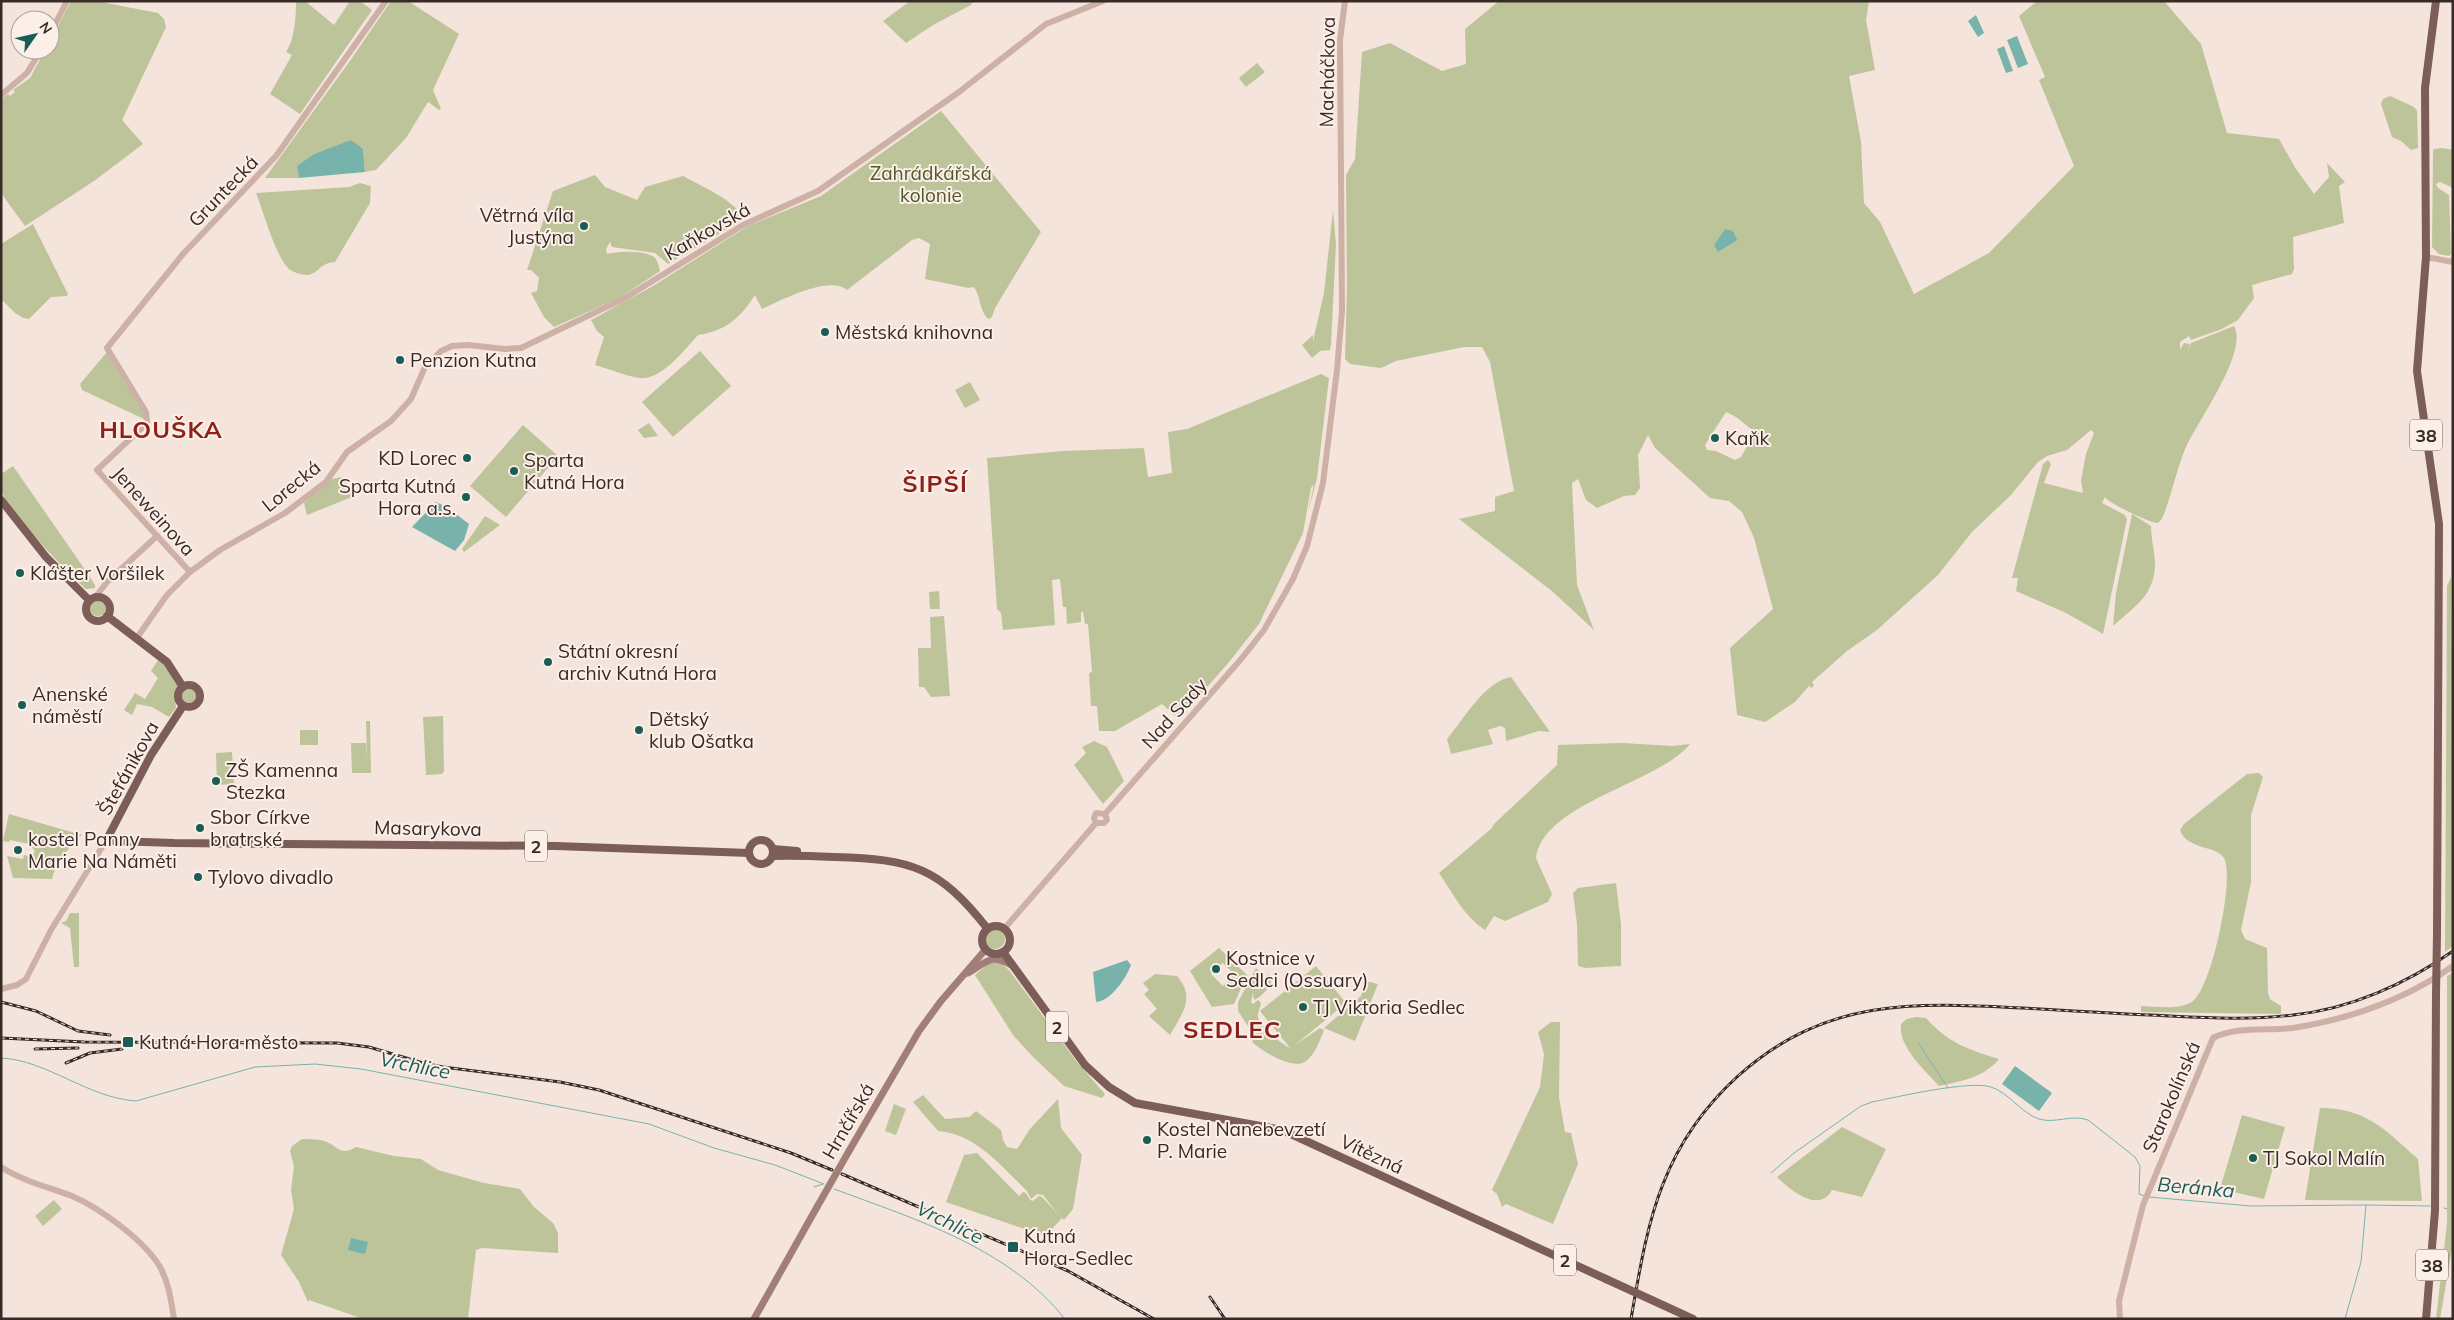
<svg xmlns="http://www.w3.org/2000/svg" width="2454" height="1320" viewBox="0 0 2454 1320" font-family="Mulish,sans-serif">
<rect width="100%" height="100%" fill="#f4e4db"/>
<g fill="#bdc49a" fill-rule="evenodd">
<polygon points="71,1 96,1 158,13 164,19 166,27 122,120 143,144 94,181 25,226 1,193 1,99 8,94 10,96 15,92 13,90 30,78 45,50 50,50 50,41"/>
<path d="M296,1H305L334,25L350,1H360L372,10L300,114L270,94L292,55L286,52C295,38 296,17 296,1Z"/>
<polygon points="391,1 408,1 459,34 433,90 441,109 439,110 428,102 406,138 376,170 365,172 363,150 312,155 297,166 299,178 265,178 352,58"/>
<polygon points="910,1 973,1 971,5 933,25 906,43 883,21"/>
<path d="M1499,1H1869L1866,20L1875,70L1849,76L1861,142L1864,203L1880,222L1914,294L1989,253L2074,166L2039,80L2045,77L2019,16L2037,1H2164L2201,44L2227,133L2279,139L2296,169L2314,194L2329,177L2327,163L2345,182L2339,186L2344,223L2293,237L2294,269L2292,274L2252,285L2254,298L2238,320L2222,329L2191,340L2189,336L2180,342V350L2184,343L2190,344L2188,353L2191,343L2234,326C2249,352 2196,423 2185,449C2176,472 2171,497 2162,519L2158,523C2150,523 2108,503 2105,497L2102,503L2125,515L2127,519L2103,634L2066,613L2016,591L2018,578H2012L2043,464L2048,460L2051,464L2044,483L2083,493L2081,480L2086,454L2094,433L2091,430L2067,450L2047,456L2038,462L2010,496L1972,532L1938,575L1877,630L1847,651L1812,682L1814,685L1812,688L1809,686L1795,702L1765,722L1737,715L1730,648L1773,609L1754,538L1742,512L1729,501L1710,498L1655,448L1648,435L1638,455L1640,488L1635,495L1624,496L1597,508L1586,500L1578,479L1572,483L1577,585L1594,630L1553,592L1459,519L1495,511V497L1514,491L1490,362L1482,347H1464L1396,361L1381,368L1350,364L1345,359L1347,285L1346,175L1355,159L1362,52L1390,43L1442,71L1466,64L1465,29ZM1726,412L1736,417L1755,432L1741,457L1735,460L1716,451L1707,450L1705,445Z"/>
<polygon points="1257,63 1265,72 1246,87 1239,78"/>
<polygon points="2390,96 2414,107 2417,111 2418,148 2411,150 2401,141 2392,137 2381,104 2383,99"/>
<path d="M941,111L1041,232L995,308L992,317L988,319C979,310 981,297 974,287L969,288L925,279L930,244L919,238L912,240L847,290C829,275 782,300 762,309L755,295C740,318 726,331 698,335C686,348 661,381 640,378C625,376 610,369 595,365L604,337L597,331L591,320L653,286L748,226L821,196Z"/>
<polygon points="2442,148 2453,150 2453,188 2440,182 2436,184 2438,188 2449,195 2451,254 2449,256 2439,254 2432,247 2433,151 2434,149"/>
<path d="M595,175L605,187L637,200L645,187L683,176C702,187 734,199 744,219L668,264L655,253L612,247L610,242L606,249L607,254C618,251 644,250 654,257C658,260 659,267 660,271L621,297L554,327L544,317L531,293L537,291L539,278L531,270H527L553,191Z"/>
<path d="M360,183L371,186L370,203L335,262C321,262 317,275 307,275C303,275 292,272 289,269C276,257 263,211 256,193L349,187Z"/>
<polygon points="1333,210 1336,244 1331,345 1330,350 1320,351 1312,358 1302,345 1313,335 1313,341 1324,293"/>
<polygon points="33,224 68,294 67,296 51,297 29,319 23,318 15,313 1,299 1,244"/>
<polygon points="700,351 731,386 673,437 642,402"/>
<polygon points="107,352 144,412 144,419 82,390 80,384"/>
<polygon points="1321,374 1329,378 1317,478 1308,513 1314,484 1311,488 1303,533 1259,624 1229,662 1180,718 1206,688 1178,718 1162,704 1115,731 1099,731 1097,706 1091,706 1089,673 1092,672 1088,624 1085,624 1083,612 1081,612 1081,622 1067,624 1066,607 1063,607 1060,579 1052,580 1055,625 1003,630 1001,613 997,609 987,458 1063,451 1144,448 1148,477 1172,473 1168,432 1187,429"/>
<polygon points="970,382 980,400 965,408 955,390"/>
<polygon points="649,423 658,436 644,438 638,430"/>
<polygon points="523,425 558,456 506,517 470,486"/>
<path d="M13,466L88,574L95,585V588L86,589C68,573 5,509 1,489C0,485 1,479 1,474Z"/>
<polygon points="341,477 357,495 307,515 304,503 332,479"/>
<path d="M2132,514L2151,526C2151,537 2154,549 2155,561C2156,595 2134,607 2113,626L2116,593Z"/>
<polygon points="485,516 500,525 464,552 462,549"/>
<polygon points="2451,577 2453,946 2445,952 2447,586"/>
<polygon points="939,591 940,609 930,609 929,592"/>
<circle cx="98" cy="608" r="8"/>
<polygon points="944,616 950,696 931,697 924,687 919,687 918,648 931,648 930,617"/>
<polygon points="158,660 164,662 178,684 175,696 176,708 169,717 152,707 137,704 132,715 124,710 135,693 145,699 158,678 151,671"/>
<path d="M1511,677L1550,732L1539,731L1506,741L1505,728L1500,726L1488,730L1493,744L1451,754L1447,739C1464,719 1484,682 1511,677Z"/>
<circle cx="189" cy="696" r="7"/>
<polygon points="443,716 444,771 442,774 426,775 423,717"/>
<polygon points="366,721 370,721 371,773 352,773 351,743 366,743 367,760"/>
<rect x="300" y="730" width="18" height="15"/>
<polygon points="1094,741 1107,747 1124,781 1103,804 1074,765 1086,753 1082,747"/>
<path d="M1622,743L1673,746L1690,744C1659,783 1543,803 1536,858L1552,894L1548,902L1505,921L1494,916L1485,930C1462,914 1455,896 1439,873L1492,828L1494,824L1557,765L1558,745Z"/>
<polygon points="232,752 234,784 217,785 216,753"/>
<path d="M2259,773L2263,777L2251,815V882L2241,930L2245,939L2267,948L2268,993L2270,999L2281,1006V1014L2141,1012V1006C2156,1006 2180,1011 2193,1001C2212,987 2235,878 2224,858C2216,845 2187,850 2180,830L2184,824L2247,774Z"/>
<path d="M9,814L82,835C70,847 56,860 52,879L13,878L7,856L23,859L24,855L32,857L35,851L29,844L10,840L9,842L3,841Z"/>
<polygon points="1616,883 1621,924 1621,966 1585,968 1578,966 1577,924 1573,893 1578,888"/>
<polygon points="70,913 79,913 79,967 74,967 70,928 61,923 66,921"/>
<circle cx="995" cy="939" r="10"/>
<path d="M1219,948L1247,975L1234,1004L1212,1007L1190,971ZM1214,963L1218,967L1223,963L1234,974L1223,986L1211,974L1215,970L1211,966Z"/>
<polygon points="996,962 1002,964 1009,970 1077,1062 1105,1094 1102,1098 1064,1086 1033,1057 1013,1035 975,975 988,964"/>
<path d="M1316,966L1346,1003L1295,1045L1320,1028L1324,1030C1320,1040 1315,1055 1306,1061C1293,1071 1264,1052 1253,1043L1250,1029L1238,1011V1002L1256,968L1261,973V981L1268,974L1273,977C1272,985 1262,997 1254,1000L1253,993L1251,1002L1253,1004L1258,1000L1261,1003C1261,1007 1258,1010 1258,1014C1256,1025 1282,1044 1290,1048L1260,1011Z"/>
<polygon points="2453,973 2453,1243 2440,1319 2436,1319 2447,1223 2447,976"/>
<path d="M1155,974L1177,976C1196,998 1182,1013 1170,1035L1149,1016L1157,1009L1144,994L1149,990L1143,983Z"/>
<polygon points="1366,981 1378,984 1355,1041 1324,1028 1361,996"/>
<path d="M1916,1017L1926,1018C1948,1043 1967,1049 1999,1059C1983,1078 1962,1081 1939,1086C1925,1070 1898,1047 1901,1024L1907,1019Z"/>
<polygon points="1551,1022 1560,1022 1559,1097 1565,1132 1571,1133 1578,1164 1553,1224 1506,1204 1502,1207 1497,1194 1492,1190 1540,1087 1544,1054 1538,1032"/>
<path d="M923,1095L945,1119L969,1117L976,1111L1001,1130L1003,1140L1007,1147L1017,1149L1030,1129L1058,1099L1061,1128L1082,1155L1073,1209L1064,1220L1062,1218L1051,1230L1042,1235L946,1202L964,1155L977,1153L1019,1196L1023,1192L1026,1193L1030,1200L1033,1201L1039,1196L1042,1197L1059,1215L1043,1195L1037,1194L1031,1199L1027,1191C1001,1166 976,1134 938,1131L913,1102Z"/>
<polygon points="894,1104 906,1109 896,1135 885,1131"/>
<path d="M2320,1108C2367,1108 2385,1130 2418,1159L2422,1201L2305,1200Z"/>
<polygon points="2242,1115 2285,1127 2264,1199 2220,1189"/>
<path d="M1842,1127L1886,1149L1862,1197L1832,1190C1819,1214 1790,1190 1777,1177Z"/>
<path d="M302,1139C310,1139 320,1139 327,1142C339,1148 342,1156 356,1147L394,1156L421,1159L438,1170L484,1183L520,1189L534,1207L553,1223L558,1233V1253L482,1248L476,1250L468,1319H363L309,1300L308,1302L299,1282L281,1255L294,1209L291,1190L294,1166L290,1151L292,1146Z"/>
<polygon points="54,1200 62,1209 43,1226 35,1216"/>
</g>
<g fill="#78b3ab">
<polygon points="1976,15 1984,33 1978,37 1968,21"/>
<polygon points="2017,36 2028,64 2018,68 2007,40"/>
<polygon points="2004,46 2013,71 2006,73 1997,49"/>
<polygon points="351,140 363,149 365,172 299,178 297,166 312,155"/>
<polygon points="1725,229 1733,231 1737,240 1718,252 1714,245"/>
<polygon points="436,502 447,507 469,524 464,540 455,551 412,527"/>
<path d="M1127,960L1131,965C1126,978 1111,1001 1096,1002L1093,972Z"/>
<polygon points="2015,1066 2052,1093 2039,1111 2002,1084"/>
<polygon points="351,1238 368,1242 365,1254 348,1250"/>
</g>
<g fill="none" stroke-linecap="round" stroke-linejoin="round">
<g stroke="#78b3ab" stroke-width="1">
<polyline points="1919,1044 1948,1088"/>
<path d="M1,1058C47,1060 88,1098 136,1101L255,1067L315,1064L361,1069L649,1124L714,1148L775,1165L824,1184"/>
<path d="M1771,1173L1794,1153L1861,1106L1872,1102C1897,1097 1970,1080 1991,1087C2008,1092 2021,1113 2039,1119C2055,1124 2072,1114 2088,1120L2135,1157L2140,1166L2139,1194L2145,1196"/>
<polyline points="814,1187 823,1184"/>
<path d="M834,1189C915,1219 1009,1248 1065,1319"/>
<polyline points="2149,1197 2251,1206 2366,1205 2430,1206"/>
<polyline points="2444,1208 2447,1209"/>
<polyline points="2345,1319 2361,1262 2366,1205"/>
</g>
<g stroke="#cdb1a6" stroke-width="6">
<polyline points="50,34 67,1"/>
<polyline points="1,95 27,73 41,50"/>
<polyline points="2426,257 2453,262"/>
<polyline points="190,572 97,470 147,423 146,412 107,348 183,254 276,156 386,1"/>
<polyline points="96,596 108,581 157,536"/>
<polyline points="136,639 167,595 190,572 220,550 285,513 326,482 347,452 391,421 411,399 425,367 441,351 452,346 468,345 505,349 521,348 625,298 743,225 818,191 959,92 1046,24 1103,1"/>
<polyline points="1105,814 1242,658 1264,630 1293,579 1307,546 1323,483 1337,370 1342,311 1340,40 1345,1"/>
<polyline points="1096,823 1094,818 1096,813 1105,814"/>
<polyline points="1096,823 1104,823 1107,820 1105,814"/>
<polyline points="1004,929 1096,823"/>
<polyline points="1,989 17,985 26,979 51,930 107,839"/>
<path d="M1,1167C23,1181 48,1187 72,1196C100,1208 145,1241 160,1267C169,1283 171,1301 174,1319"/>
<path d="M2120,1319L2119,1301L2143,1205L2213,1038C2235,1026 2268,1031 2293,1028C2350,1019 2406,999 2453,966"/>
</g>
<g stroke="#a17f77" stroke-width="7">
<path d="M968,973C988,962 990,952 1013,966"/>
<polyline points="849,1151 919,1031 941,1001 986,949"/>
<polyline points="754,1319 817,1207"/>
</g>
<g stroke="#7c5d57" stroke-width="8">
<polyline points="2436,1 2425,88 2426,257 2417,371 2439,524 2437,934"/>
<polyline points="1,500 46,557 89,600"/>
<circle cx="98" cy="609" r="12"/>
<polyline points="107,616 167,662 183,687"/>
<circle cx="189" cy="696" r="11"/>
<polyline points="183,706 151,755 107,839 114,841 174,843 556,846 749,853"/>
<circle cx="761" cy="852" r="12"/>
<polyline points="773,849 797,851"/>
<path d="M773,856C794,855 814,856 835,857C911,859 939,867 987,928"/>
<circle cx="996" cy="940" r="14"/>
<polyline points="1003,952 1085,1065 1109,1087 1135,1103 1282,1130 1606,1279"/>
<polyline points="2426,1319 2435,1211 2436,994"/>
</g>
<g stroke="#382a27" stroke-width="3">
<g id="rail">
<polyline points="1,1002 36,1011 78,1031 110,1035"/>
<polyline points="1,1038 84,1042 337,1043 369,1047 423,1063 443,1067 560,1082 599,1090 791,1153 832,1170"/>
<polyline points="35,1049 78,1048"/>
<polyline points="66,1063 90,1053 122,1049"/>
<polyline points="842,1174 1068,1271 1154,1319"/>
<polyline points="1210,1297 1225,1319"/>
<path d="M1631,1319C1639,1274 1646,1227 1663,1184C1679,1143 1705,1106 1738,1076C1825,998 1913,1002 2022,1008C2071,1011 2121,1014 2170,1016C2211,1018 2252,1020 2293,1015C2350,1009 2406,984 2453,951"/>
</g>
</g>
<use href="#rail" stroke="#fbefe8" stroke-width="1" stroke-dasharray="4" stroke-linecap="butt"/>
<polyline stroke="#a17f77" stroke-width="7" points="817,1207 849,1151"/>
<g stroke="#7c5d57" stroke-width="8">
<polyline points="2436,994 2437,934"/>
<polyline points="1606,1279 1693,1319"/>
</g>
</g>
<g fill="#1a5d56" stroke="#fbefe8" stroke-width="2">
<circle cx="584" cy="226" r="5"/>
<circle cx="825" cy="332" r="5"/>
<circle cx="400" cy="360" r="5"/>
<circle cx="1715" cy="438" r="5"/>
<circle cx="467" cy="458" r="5"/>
<circle cx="514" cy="471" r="5"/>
<circle cx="466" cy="497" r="5"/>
<circle cx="20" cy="573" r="5"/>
<circle cx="548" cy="662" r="5"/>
<circle cx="22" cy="705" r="5"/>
<circle cx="639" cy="730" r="5"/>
<circle cx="216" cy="781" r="5"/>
<circle cx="200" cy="828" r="5"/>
<circle cx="18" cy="850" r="5"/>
<circle cx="198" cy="877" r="5"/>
<circle cx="1216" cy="969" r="5"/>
<circle cx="1303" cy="1007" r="5"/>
<rect x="122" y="1036" width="12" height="12" rx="2.5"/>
<circle cx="1147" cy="1140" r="5"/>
<circle cx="2253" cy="1158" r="5"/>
<rect x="1007" y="1241" width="12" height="12" rx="2.5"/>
</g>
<g text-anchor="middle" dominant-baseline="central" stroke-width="4" stroke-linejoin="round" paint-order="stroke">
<g fill="#fbefe8" stroke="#726561" stroke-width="1">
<rect x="2410" y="419.5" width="32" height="31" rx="4"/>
<rect x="525" y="830.5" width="22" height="31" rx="4"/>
<rect x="1046" y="1011.5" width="22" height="31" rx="4"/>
<rect x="1554" y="1244.5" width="22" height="31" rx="4"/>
<rect x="2416" y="1249.5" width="32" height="31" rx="4"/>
</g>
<g font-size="18" font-weight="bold" fill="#382a27">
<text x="2426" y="435">38</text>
<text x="536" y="846">2</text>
<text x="1057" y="1027">2</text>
<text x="1565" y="1260">2</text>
<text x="2432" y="1265">38</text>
</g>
<g font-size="19" fill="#382a27" stroke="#fbefe8">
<text transform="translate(1327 72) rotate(-89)">Macháčkova</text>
<text transform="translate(223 191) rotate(-46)">Gruntecká</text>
<text transform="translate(707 231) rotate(-30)">Kaňkovská</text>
<text transform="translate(291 486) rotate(-39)">Lorecká</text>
<text transform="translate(154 511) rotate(48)">Jeneweinova</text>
<text transform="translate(1174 713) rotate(-48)">Nad Sady</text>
<text transform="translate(128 768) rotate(-61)">Štefánikova</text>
<text transform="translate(428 828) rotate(1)">Masarykova</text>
<text transform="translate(2171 1097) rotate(-67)">Starokolínská</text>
<text transform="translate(848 1121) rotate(-60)">Hrnčířská</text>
<text transform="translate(1372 1154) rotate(25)">Vítězná</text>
</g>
<g font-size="19" fill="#505929" stroke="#fbefe8">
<text x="931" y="173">Zahrádkářská<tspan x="931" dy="22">kolonie</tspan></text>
</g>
<g font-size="19" fill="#382a27" stroke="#fbefe8" text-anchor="start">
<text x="574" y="215" text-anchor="end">Větrná víla<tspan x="574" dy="22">Justýna</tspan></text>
<text x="835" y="332">Městská knihovna</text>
<text x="410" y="360">Penzion Kutna</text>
<text x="1725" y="438">Kaňk</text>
<text x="457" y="458" text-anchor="end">KD Lorec</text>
<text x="524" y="460">Sparta<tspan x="524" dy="22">Kutná Hora</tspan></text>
<text x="456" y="486" text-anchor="end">Sparta Kutná<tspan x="456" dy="22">Hora a.s.</tspan></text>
<text x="30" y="573">Klášter Voršilek</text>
<text x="558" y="651">Státní okresní<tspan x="558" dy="22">archiv Kutná Hora</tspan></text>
<text x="32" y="694">Anenské<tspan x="32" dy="22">náměstí</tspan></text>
<text x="649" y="719">Dětský<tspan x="649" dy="22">klub Ošatka</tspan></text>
<text x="226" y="770">ZŠ Kamenna<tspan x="226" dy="22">Stezka</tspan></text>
<text x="210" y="817">Sbor Církve<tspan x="210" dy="22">bratrské</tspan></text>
<text x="28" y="839">kostel Panny<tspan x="28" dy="22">Marie Na Náměti</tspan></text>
<text x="208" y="877">Tylovo divadlo</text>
<text x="1226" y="958">Kostnice v<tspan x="1226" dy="22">Sedlci (Ossuary)</tspan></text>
<text x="1313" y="1007">TJ Viktoria Sedlec</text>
<text x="139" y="1042">Kutná Hora město</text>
<text x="1157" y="1129">Kostel Nanebevzetí<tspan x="1157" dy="22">P. Marie</tspan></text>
<text x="2263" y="1158">TJ Sokol Malín</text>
<text x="1024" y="1236">Kutná<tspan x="1024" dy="22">Hora-Sedlec</tspan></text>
</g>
<g font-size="20" font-style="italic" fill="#1a5d56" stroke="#fbefe8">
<text transform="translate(415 1065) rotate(11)">Vrchlice</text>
<text transform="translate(2196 1187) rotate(5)">Beránka</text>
<text transform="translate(950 1222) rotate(26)">Vrchlice</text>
</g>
<g font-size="24" font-weight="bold" letter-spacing="1" fill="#8e221a" stroke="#fbefe8">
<text x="161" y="429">HLOUŠKA</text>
<text x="935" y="483">ŠIPŠÍ</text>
<text x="1232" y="1029">SEDLEC</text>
</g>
</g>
<rect width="2454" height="1320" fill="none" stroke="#382a27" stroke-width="5"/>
<g transform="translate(35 35) rotate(56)"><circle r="24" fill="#fbefe8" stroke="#ada09b"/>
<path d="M0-4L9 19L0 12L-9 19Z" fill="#1a5d56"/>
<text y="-8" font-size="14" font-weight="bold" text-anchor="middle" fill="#382a27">N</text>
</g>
</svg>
